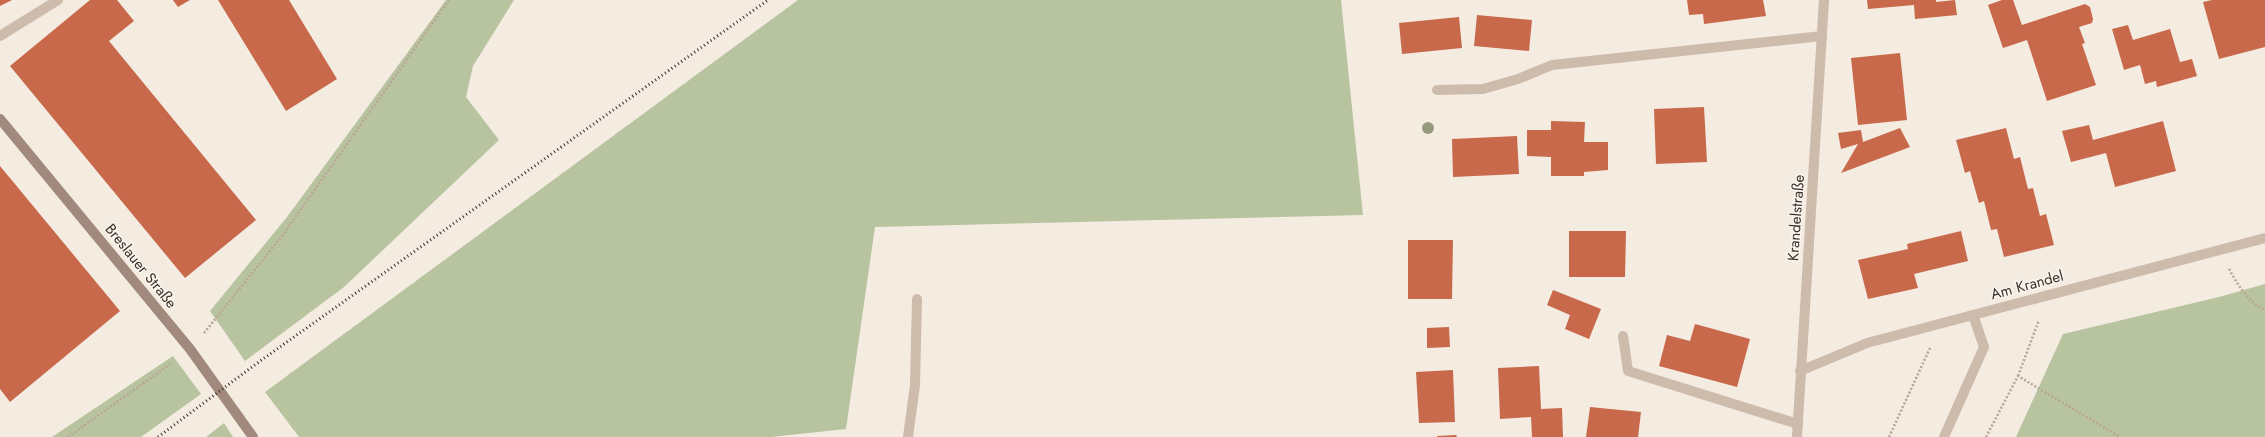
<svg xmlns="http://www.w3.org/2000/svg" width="2265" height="437" viewBox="0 0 2265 437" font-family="Jost,sans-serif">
<rect width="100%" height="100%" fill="#f4ebe1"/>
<g fill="#b8c4a0">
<polygon points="446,0 514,0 473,66 466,97 499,140 344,287 245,361 210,311 287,217"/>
<polygon points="798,0 1341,0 1363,215 875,227 846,429 771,437 299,437 265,392"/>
<polygon points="2265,284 2265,437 2016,437 2063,334 2219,297"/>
<polygon points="173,356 201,394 141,437 52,437"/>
<polygon points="224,423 233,437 206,437"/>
</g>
<g fill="#c8694b">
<polygon points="0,0 12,0 0,6"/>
<polygon points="90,0 117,0 134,21 109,41 256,220 185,278 10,66"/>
<polygon points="173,0 190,0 178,7"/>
<polygon points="218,0 289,0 337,79 286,111"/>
<polygon points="1687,0 1763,0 1766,16 1704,24 1703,14 1689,15"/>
<polygon points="1867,0 1936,0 1936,2 1955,0 1957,15 1915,19 1914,5 1868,9"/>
<polygon points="2002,0 2013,0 2022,25 2085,4 2090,7 2093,19 2092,23 2079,27 2085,43 2082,44 2096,85 2047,101 2027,40 2003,48 1988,5"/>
<polygon points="2212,0 2265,0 2265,47 2219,59 2203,2"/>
<polygon points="1477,15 1532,20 1529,51 1474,46"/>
<polygon points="1459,17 1462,48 1402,54 1399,23"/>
<polygon points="2128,25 2133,40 2170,29 2180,62 2192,59 2197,76 2157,87 2156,81 2145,84 2140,65 2124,70 2112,29"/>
<polygon points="1900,53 1907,120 1858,125 1851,58"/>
<polygon points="1704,107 1707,162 1656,164 1654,109"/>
<polygon points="1551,121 1585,122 1584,142 1608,142 1608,170 1584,172 1584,176 1551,176 1551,157 1527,156 1527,130 1551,130"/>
<polygon points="2163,121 2176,171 2115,187 2106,153 2071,162 2062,131 2089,125 2093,140"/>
<polygon points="1900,128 1910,147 1841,173 1858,144 1841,149 1838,133 1861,130 1863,142"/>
<polygon points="2006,128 2014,159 2020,157 2028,189 2033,188 2040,216 2046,214 2054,245 2004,257 1997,229 1991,230 1984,201 1979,203 1970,171 1965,173 1956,140"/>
<polygon points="1517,136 1519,174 1453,177 1452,139"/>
<polygon points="0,166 120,311 10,402 0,389"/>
<polygon points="1569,231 1626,231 1625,277 1569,277"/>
<polygon points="1961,231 1968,261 1914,274 1918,288 1868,299 1858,260 1908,249 1907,244"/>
<polygon points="1408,240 1453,240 1452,299 1408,299"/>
<polygon points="1553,290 1601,309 1589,339 1565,329 1570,315 1547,305"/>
<polygon points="1695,324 1750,339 1737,387 1659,366 1667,335 1690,341"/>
<polygon points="1449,327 1450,347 1427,348 1427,328"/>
<polygon points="1539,366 1541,409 1562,408 1563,437 1532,437 1531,417 1500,419 1498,368"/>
<polygon points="1453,370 1455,422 1419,423 1416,372"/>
<polygon points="1590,407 1641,412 1638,437 1586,437"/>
<polygon points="1456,435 1457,437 1437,437 1437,436"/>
</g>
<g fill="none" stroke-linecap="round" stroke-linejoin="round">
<g stroke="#b9a596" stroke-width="2.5" stroke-dasharray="2 2" stroke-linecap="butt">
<path d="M2229,269C2238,285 2248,302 2265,310"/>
<polyline points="204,333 282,236 449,0"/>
<polyline points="2018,376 2039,320"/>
<polyline points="68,437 173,362"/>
<polyline points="1889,437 1930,348"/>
<polyline points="1986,437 2018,376 2120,437"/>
</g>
<g stroke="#cdbbac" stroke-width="10">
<polyline points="0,36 58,0"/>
<polyline points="1437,90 1483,89 1518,79 1552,65 1822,36"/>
<polyline points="1623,336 1628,371 1798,424"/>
<polyline points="908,437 915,385 917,299"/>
<polyline points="1944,437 1984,347 1973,315"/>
</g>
<g stroke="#cdbbac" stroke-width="10">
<polyline points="1800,371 1867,343 2265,238"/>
<polyline points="1797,437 1824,0"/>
</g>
<polyline stroke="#a18a7d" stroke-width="10" points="0,119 190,349 253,437"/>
<polyline stroke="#3b302b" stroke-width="3" stroke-dasharray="1 3" stroke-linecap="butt" points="158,437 256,364 768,0"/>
</g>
<circle fill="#969b7f" cx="1428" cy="128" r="6"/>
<g text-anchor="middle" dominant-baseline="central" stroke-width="3" stroke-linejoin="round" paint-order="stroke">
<g font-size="15" fill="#3b302b" stroke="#fbf5ee">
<text transform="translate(1796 218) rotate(-86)">Krandelstraße</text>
<text transform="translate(141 266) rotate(51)">Breslauer Straße</text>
<text transform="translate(2027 285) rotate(-15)">Am Krandel</text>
</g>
</g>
</svg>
